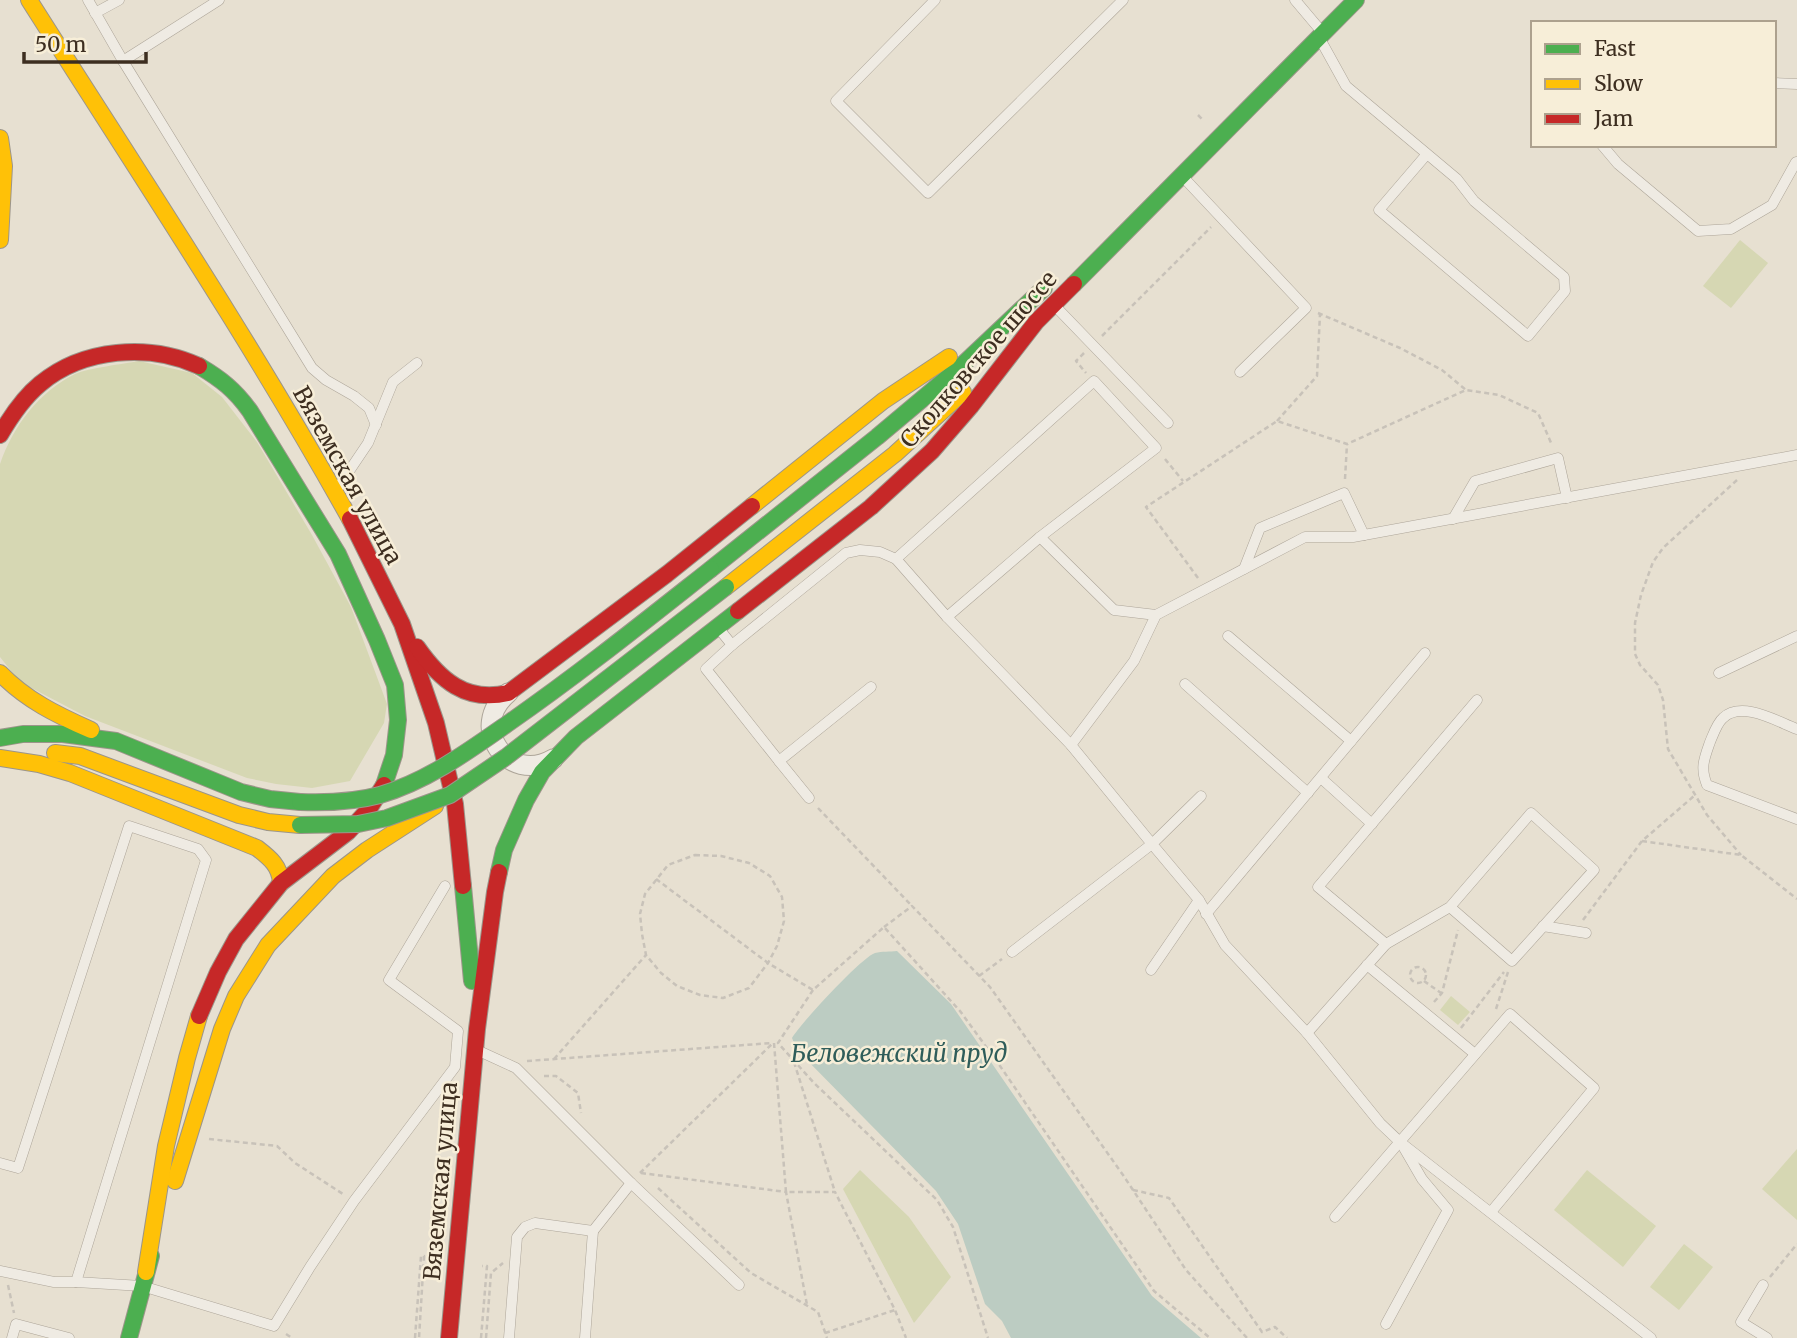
<svg xmlns="http://www.w3.org/2000/svg" width="1797" height="1338" viewBox="0 0 1797 1338" font-family="Merriweather,serif">
<rect width="100%" height="100%" fill="#e7e0d1"/>
<g fill="#d6d7b3">
<polygon points="1740,240 1768,263 1731,308 1703,286"/>
<path d="M139,361L192,373L222,397L257,442L312,535L351,607L387,704L384,723L350,781L312,788L276,784L247,778L85,716L20,682L0,657V464C13,426 39,392 75,374C89,368 123,364 139,361Z"/>
<polygon points="1451,996 1470,1012 1458,1025 1440,1010"/>
<polygon points="1797,1149 1797,1220 1762,1189"/>
<polygon points="860,1170 909,1217 951,1277 914,1323 843,1189"/>
<polygon points="1587,1170 1656,1226 1623,1267 1554,1210"/>
<polygon points="1684,1244 1713,1267 1679,1310 1650,1287"/>
</g>
<path fill="#bcccc2" d="M897,951L951,1004L1152,1296L1201,1338H1011L1002,1321L985,1304L958,1224L936,1191L797,1050L792,1038C800,1024 862,957 875,953C882,951 890,952 897,951Z"/>
<g fill="none" stroke-linecap="round" stroke-linejoin="round">
<g stroke="#ada599" stroke-width="11">
<g id="lane">
<polyline points="88,0 123,61 312,368 326,380 354,396 369,408 376,425"/>
<polyline points="935,0 836,101 928,193 1123,0"/>
<polyline points="1295,0 1322,32"/>
<polyline points="95,13 119,0"/>
<polyline points="1320,39 1346,86 1457,179 1474,201 1564,277 1565,291 1528,336 1379,210 1427,154"/>
<polyline points="123,61 219,0"/>
<polyline points="1774,83 1797,84"/>
<polyline points="1602,145 1618,164 1698,231 1731,229 1772,205 1796,162 1797,162"/>
<polyline points="1184,178 1306,308 1240,372"/>
<polyline points="1056,307 1168,423"/>
<polyline points="337,489 368,443 393,382 417,363"/>
<polyline points="1453,519 1475,481 1558,458 1567,498"/>
<polyline points="1040,537 1114,610 1156,615"/>
<polyline points="896,559 1094,381 1156,448 1040,537 947,617"/>
<polyline points="1244,569 1260,528 1344,493 1364,535"/>
<polyline points="720,630 732,645 846,553 860,550 880,552 896,559 947,617 1071,745 1152,844 1012,952"/>
<polyline points="1228,636 1351,741"/>
<polyline points="732,645 706,669 779,761 871,687"/>
<polyline points="1719,673 1797,636"/>
<polyline points="1185,684 1308,793"/>
<path d="M1797,729C1778,722 1742,700 1723,718C1717,723 1713,735 1710,742C1704,759 1700,768 1707,785L1797,819"/>
<polyline points="1071,745 1134,661 1156,615 1305,537 1353,537 1364,535 1797,455"/>
<polyline points="779,761 809,798"/>
<polyline points="1321,778 1372,824"/>
<polyline points="1201,796 1152,844 1199,900 1225,945 1307,1033 1380,1123 1400,1142 1651,1338"/>
<polyline points="1206,914 1425,653"/>
<polyline points="1543,926 1586,933"/>
<polyline points="1386,944 1318,887 1477,700"/>
<polyline points="1367,965 1475,1054"/>
<polyline points="1151,970 1199,900"/>
<polyline points="1307,1033 1386,944 1450,907 1531,813 1594,870 1512,961 1450,907"/>
<polyline points="479,1051 516,1068 631,1183 739,1285"/>
<polyline points="0,1163 18,1168 129,826 198,849 206,860 76,1282"/>
<polyline points="1335,1217 1510,1014 1594,1088 1491,1212"/>
<polyline points="593,1231 631,1183"/>
<polyline points="0,1271 54,1282 76,1282 142,1286 274,1326 310,1267 354,1201 455,1067 458,1031 389,980 445,886"/>
<polyline points="1763,1285 1741,1322 1767,1338"/>
<polyline points="1386,1324 1448,1210 1422,1179 1404,1148"/>
<polyline points="12,1338 16,1324 69,1338"/>
<polyline points="509,1338 517,1237 525,1227 535,1223 593,1231 585,1338"/>
</g>
</g>
<g stroke="#ada599" stroke-width="21">
<path id="street" d="M508,693C467,727 508,785 553,759"/>
</g>
<g stroke="#9c958a" stroke-width="18">
<g id="fast">
<polyline points="1074,284 1356,0"/>
<path d="M199,366C221,379 235,390 250,411L338,554L377,640L395,685L398,720L394,755L384,785"/>
<polyline points="711,569 877,437 958,369 1044,288"/>
<polyline points="0,738 23,734 63,734 116,741 241,792 270,799 300,802"/>
<polyline points="499,872 504,850 526,800 542,772 576,737 738,611"/>
<polyline points="463,886 472,981"/>
<polyline points="129,1338 151,1256"/>
</g>
</g>
<g stroke="#9c958a" stroke-width="18">
<g id="slow">
<path d="M29,0C138,172 251,341 350,519"/>
<polyline points="0,138 4,166 0,240"/>
<polyline points="752,506 883,401 949,357"/>
<polyline points="726,587 895,454 963,392"/>
<path d="M0,673C26,700 57,715 91,730"/>
<polyline points="55,753 80,756 239,815 268,822 300,825"/>
<path d="M0,758L39,764L70,773L257,848C270,858 280,866 281,883"/>
<polyline points="175,1181 222,1029 236,996 268,945 333,876 367,850 435,806"/>
<polyline points="146,1272 166,1146 187,1058 199,1016"/>
</g>
</g>
<g stroke="#9c958a" stroke-width="18">
<g id="jam">
<path d="M0,435C11,416 23,398 40,384C83,348 149,343 199,366"/>
<polyline points="350,519 402,624 436,723 455,804 463,886"/>
<polyline points="738,611 871,507 932,451 971,406 1036,322 1074,284"/>
<path d="M417,647C440,680 466,703 508,693L667,574L752,506"/>
<polyline points="199,1016 218,972 236,939 281,883 348,832 369,809 384,785"/>
<polyline points="449,1338 477,1029 495,892 499,872"/>
</g>
</g>
<g stroke="#c8c2b9" stroke-width="2.5" stroke-dasharray="5 3.5" stroke-linecap="butt">
<polyline points="1198,115 1202,119"/>
<polyline points="1318,313 1400,348 1442,370 1466,390"/>
<polyline points="1102,336 1211,227"/>
<polyline points="1084,353 1076,361 1086,373"/>
<polyline points="1277,421 1317,376 1320,314"/>
<polyline points="1165,459 1183,481"/>
<polyline points="1345,479 1347,444"/>
<polyline points="1737,480 1663,548 1653,562 1641,595 1635,623 1635,654 1640,665 1658,685 1663,700 1668,749 1707,815 1741,855"/>
<polyline points="1198,578 1146,507 1277,421 1347,444 1466,390 1499,395 1538,413 1552,445"/>
<polyline points="818,808 912,906"/>
<polyline points="1642,841 1741,855 1797,899"/>
<polygon points="695,855 721,856 749,863 770,876 782,897 784,921 777,946 768,963 749,988 723,998 700,995 677,986 661,973 646,955 642,934 640,914 645,894 668,865"/>
<polyline points="656,879 768,963 813,990 884,927 960,1011 998,1063 1154,1291 1210,1338"/>
<polyline points="1583,920 1642,841 1694,796"/>
<polyline points="884,927 912,906 990,987 1123,1175 1186,1270 1247,1338"/>
<circle cx="1418" cy="975" r="8"/>
<polyline points="979,976 1002,959"/>
<polyline points="1424,981 1441,993"/>
<polyline points="813,990 778,1043 814,1083 937,1200 953,1227 988,1338"/>
<polyline points="1434,1002 1442,993 1458,930"/>
<polyline points="1496,1009 1508,972"/>
<polyline points="1461,1028 1504,972"/>
<polyline points="774,1043 786,1192 835,1192 895,1310 906,1338"/>
<polyline points="554,1059 646,955"/>
<polyline points="527,1061 772,1043"/>
<polyline points="794,1062 835,1192"/>
<polyline points="544,1076 556,1076 578,1093 581,1113"/>
<polyline points="209,1139 277,1146 295,1163 343,1194"/>
<polyline points="640,1173 773,1043"/>
<polyline points="641,1173 786,1192 807,1305"/>
<polyline points="658,1188 751,1273 818,1312 827,1338"/>
<polyline points="1133,1190 1169,1198 1262,1332 1275,1327 1287,1338"/>
<polyline points="1770,1277 1797,1244"/>
<polyline points="8,1285 14,1313"/>
<polyline points="825,1333 895,1310"/>
<polyline points="286,1334 292,1338"/>
<polyline points="415,1338 421,1256 424,1256 419,1338"/>
<polyline points="481,1338 487,1266 482,1266"/>
<polyline points="486,1338 491,1273 503,1263"/>
</g>
<use href="#lane" stroke="#efebe3" stroke-width="10"/>
<use href="#street" stroke="#efebe3" stroke-width="19"/>
<use href="#fast" stroke="#4caf50" stroke-width="16"/>
<use href="#slow" stroke="#ffc107" stroke-width="16"/>
<use href="#jam" stroke="#c62828" stroke-width="16"/>
<g stroke="#9c958a" stroke-width="18" stroke-linecap="butt">
<g id="fast-bridge">
<path d="M300,802C327,803 354,802 380,795C428,781 470,750 510,722C579,674 645,621 711,569"/>
<polyline points="300,825 358,824 387,818 450,795 506,757 726,587"/>
</g>
</g>
<use href="#fast-bridge" stroke="#4caf50" stroke-width="16"/>
</g>
<g text-anchor="middle" dominant-baseline="central" stroke-width="5" stroke-linejoin="round" paint-order="stroke">
<g font-size="23" fill="#3d2e20" stroke="#f7eed8">
<text transform="translate(978 359) rotate(-49)">Сколковское шоссе</text>
<text transform="translate(348 475) rotate(61)">Вяземская улица</text>
<text transform="translate(440 1181) rotate(-85)">Вяземская улица</text>
</g>
<g font-size="24" font-style="italic" fill="#2f5d5a" stroke="#f7eed8">
<text x="899" y="1053">Беловежский пруд</text>
</g>
</g>
<rect x="1531" y="21" width="245" height="126" fill="#f7eed8" stroke="#ada18e" stroke-width="2"/>
<rect x="1545" y="44" width="35" height="10" fill="#4caf50" stroke="#ada18e" stroke-width="2"/>
<text x="1594" y="56" font-size="21" fill="#3d2e20">Fast</text>
<rect x="1545" y="79" width="35" height="10" fill="#ffc107" stroke="#ada18e" stroke-width="2"/>
<text x="1594" y="91" font-size="21" fill="#3d2e20">Slow</text>
<rect x="1545" y="114" width="35" height="10" fill="#c62828" stroke="#ada18e" stroke-width="2"/>
<text x="1594" y="126" font-size="21" fill="#3d2e20">Jam</text>
<path d="M24 52v10h122v-10" fill="none" stroke="#3d2e20" stroke-width="3.5"/>
<text x="35" y="52" font-size="21" fill="#3d2e20" stroke="#f7eed8" stroke-width="5" paint-order="stroke">50 m</text>
</svg>
